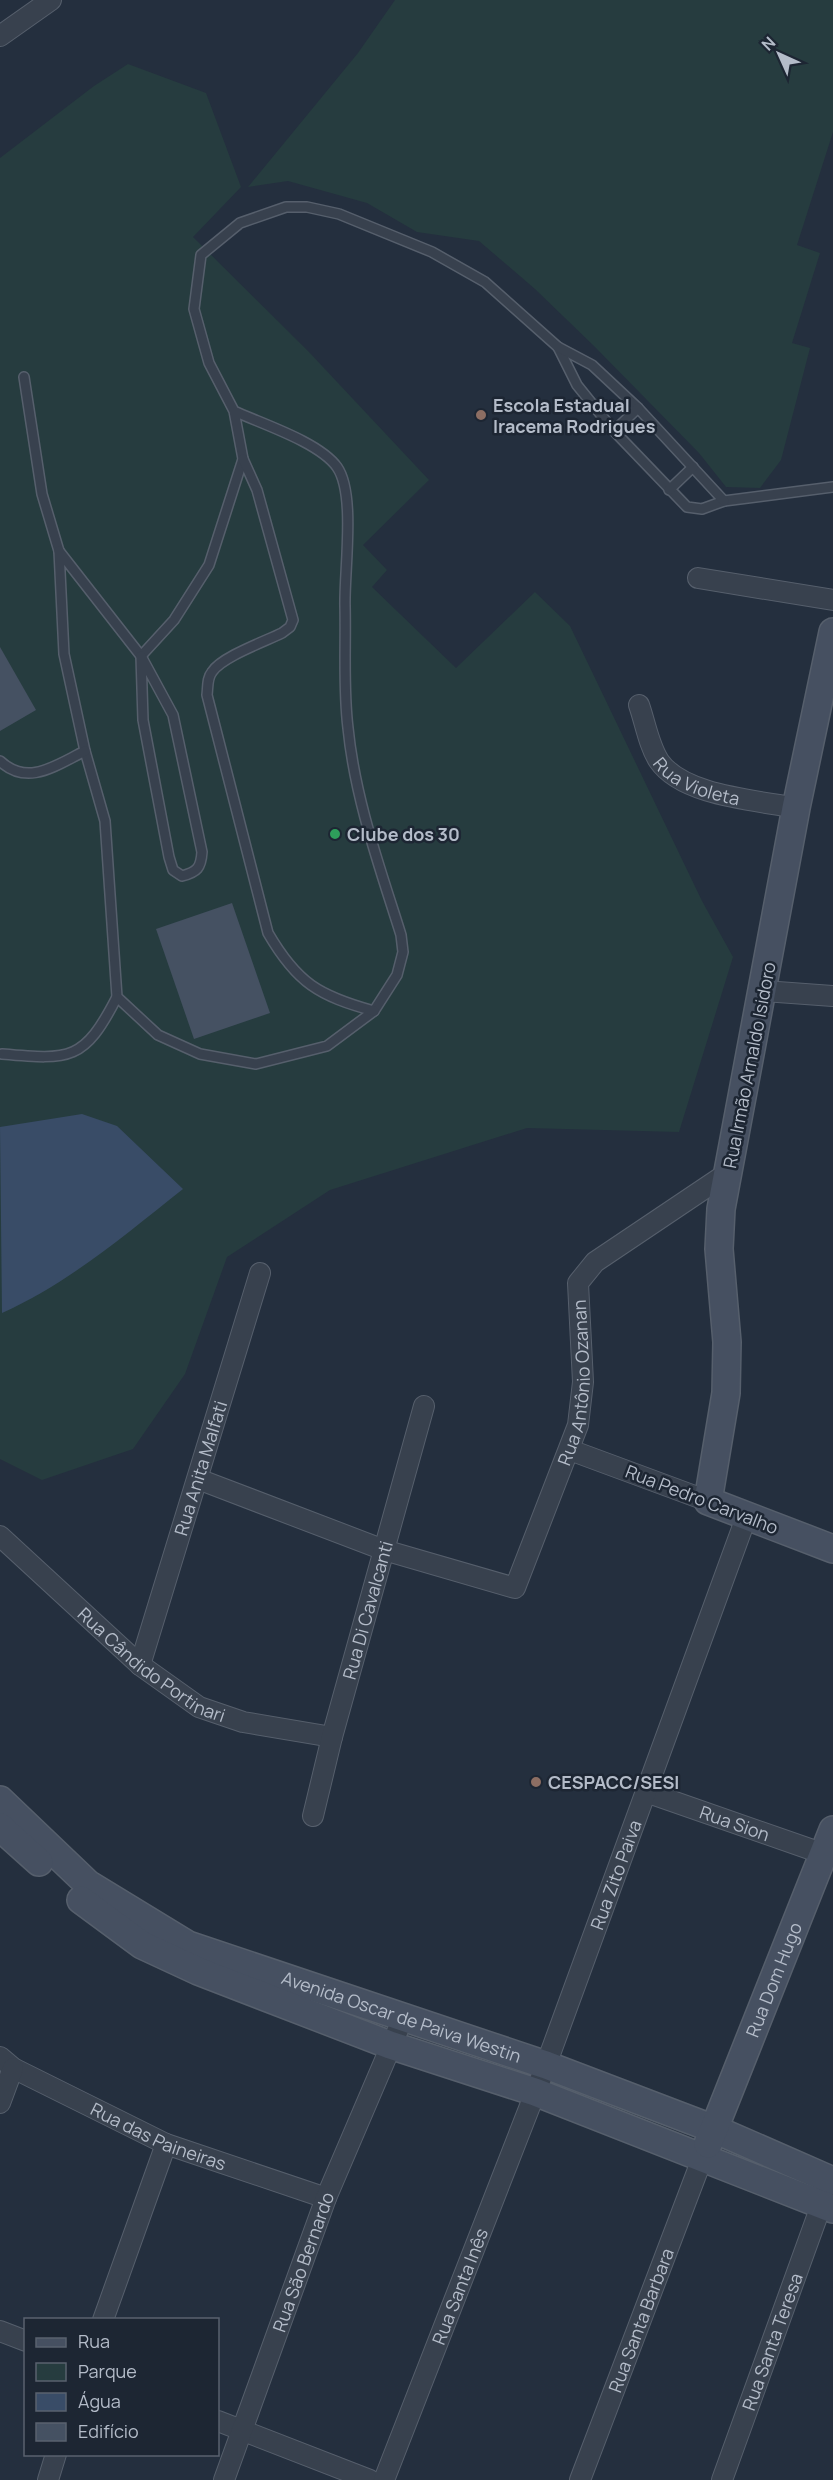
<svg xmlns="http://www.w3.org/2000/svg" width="833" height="2480" viewBox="0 0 833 2480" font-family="Manrope,sans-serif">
<rect width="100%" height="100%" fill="#242f3e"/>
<g fill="#263c3f">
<polygon points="395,0 833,0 833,132 797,245 820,253 792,343 810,348 781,460 760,488 726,487 699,453 594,346 535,289 479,241 417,232 367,203 288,181 248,187 358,53"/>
<polygon points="128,64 206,93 241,187 193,237 308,351 429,480 363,545 387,570 372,587 456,668 535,592 570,626 702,901 733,957 679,1132 527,1128 330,1190 227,1257 185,1374 133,1449 42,1480 0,1459 0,158 94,86"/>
</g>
<path fill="#394c67" d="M82,1114L117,1126L183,1189C126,1234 69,1283 2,1313L0,1127Z"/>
<g fill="#455162">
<polygon points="0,647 36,710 0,731"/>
<polygon points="232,903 270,1013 194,1039 156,929"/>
</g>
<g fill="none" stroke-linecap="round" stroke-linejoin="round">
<g stroke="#565f6c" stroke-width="12">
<g id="lane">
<polyline points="558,347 577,385 614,431 687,507 702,509 724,501 833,487"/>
<polyline points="24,377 42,494 59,551"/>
<path d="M234,411C262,424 319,442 337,467C356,494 344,571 345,606C346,646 343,688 348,728C355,799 380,868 401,935L403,952L397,975L374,1011L327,1046L256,1064L200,1054L158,1035L117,997L105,821L85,751L64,654L59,551L141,656L174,620L209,565L243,459L234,411L209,363L194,309L201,255L240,223L286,207H307L339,214L432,252L485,282L558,347L592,365L638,408L724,501"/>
<polyline points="614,431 638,408"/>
<path d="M243,459L257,490L293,620L290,627L282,633C266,641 221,657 212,672C207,678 208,687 207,695L268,933C297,983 319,996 374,1011"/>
<polyline points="669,490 693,467"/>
<path d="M141,656L173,715L202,852C201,868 197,872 182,876L173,870L169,857L143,720Z"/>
<path d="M0,761C28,787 56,765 85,751"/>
<path d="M2,1054C71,1060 84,1061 117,997"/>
</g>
</g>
<g stroke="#565f6c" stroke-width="22">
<g id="street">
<polyline points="0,36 51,0"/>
<polyline points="698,578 833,600"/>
<path id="s1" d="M639,705C645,722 649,746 659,761C683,796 756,800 796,808"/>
<polyline points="764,991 833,996"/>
<polyline points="570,1450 708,1501"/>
<path id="s2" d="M198,1479L384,1550L515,1588L578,1425L583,1382L578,1283L595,1262L729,1172"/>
<path id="s3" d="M0,1536L140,1665L199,1707L243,1722L332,1737"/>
<path id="s4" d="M140,1665L260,1273"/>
<path id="s5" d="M646,1792L824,1854"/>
<path id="s6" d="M313,1816L332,1737L424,1406"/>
<path id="s7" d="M0,2057L13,2068L166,2144L326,2198"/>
<polyline points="0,2103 13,2068"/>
<polyline points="103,2320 166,2144"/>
<polyline points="0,2331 26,2341"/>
<polyline points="218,2421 370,2480"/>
<polyline points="48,2480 56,2454"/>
<path id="s8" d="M224,2480L326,2198L403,2018"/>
<path id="s9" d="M384,2480L546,2065L747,1515"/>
<path id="s10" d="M580,2480L702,2159"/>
<path id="s11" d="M722,2480L826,2192"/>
</g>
</g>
<g stroke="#565f6c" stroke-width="30">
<g id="secondary">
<polyline points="833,632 796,808 721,1209 719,1249 727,1342 726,1393 708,1501 833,1549"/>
<path id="s12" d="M0,1800L88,1884L188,1945L546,2065L714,2129L833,2181"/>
<polyline points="0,1827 39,1862"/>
<polyline points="81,1900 142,1945 198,1971 390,2045 535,2092 833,2209"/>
<path id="s13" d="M708,2144L833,1830"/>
</g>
</g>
<use href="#lane" stroke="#38414e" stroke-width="9"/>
<use href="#street" stroke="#38414e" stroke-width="20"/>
<use href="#secondary" stroke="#465061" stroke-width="27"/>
</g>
<g fill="#8d6e63" stroke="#1d2633" stroke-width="2">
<circle cx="481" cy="415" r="6"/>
<circle cx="536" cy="1782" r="6"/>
</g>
<circle fill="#2e9e5b" stroke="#1d2633" stroke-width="2" cx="335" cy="834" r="6"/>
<g text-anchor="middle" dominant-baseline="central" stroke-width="5" stroke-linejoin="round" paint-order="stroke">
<g font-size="18" font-weight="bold" fill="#b4bcc9" stroke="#1d2633" text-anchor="start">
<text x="493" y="405">Escola Estadual<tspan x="493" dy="21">Iracema Rodrigues</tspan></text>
<text x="347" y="834">Clube dos 30</text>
<text x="548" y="1782">CESPACC/SESI</text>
</g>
<g font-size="18" fill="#b4bcc9" stroke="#1d2633">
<text stroke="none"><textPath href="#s1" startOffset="104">Rua Violeta</textPath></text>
<text transform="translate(749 1065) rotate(-79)">Rua Irmão Arnaldo Isidoro</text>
<text stroke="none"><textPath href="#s2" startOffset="552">Rua Antônio Ozanan</textPath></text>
<text stroke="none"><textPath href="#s4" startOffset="206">Rua Anita Malfati</textPath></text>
<text transform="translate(702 1499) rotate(21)">Rua Pedro Carvalho</text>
<text stroke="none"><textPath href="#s6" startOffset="213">Rua Di Cavalcanti</textPath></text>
<text stroke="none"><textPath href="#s3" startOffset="200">Rua Cândido Portinari</textPath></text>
<text stroke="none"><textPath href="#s5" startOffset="94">Rua Sion</textPath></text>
<text stroke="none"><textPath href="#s9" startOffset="648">Rua Zito Paiva</textPath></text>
<text stroke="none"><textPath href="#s13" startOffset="177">Rua Dom Hugo</textPath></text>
<text stroke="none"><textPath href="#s12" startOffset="464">Avenida Oscar de Paiva Westin</textPath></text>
<text stroke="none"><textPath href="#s7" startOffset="178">Rua das Paineiras</textPath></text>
<text stroke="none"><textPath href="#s8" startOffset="232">Rua São Bernardo</textPath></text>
<text stroke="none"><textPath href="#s9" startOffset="208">Rua Santa Inês</textPath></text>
<text stroke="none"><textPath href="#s10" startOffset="171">Rua Santa Barbara</textPath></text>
<text stroke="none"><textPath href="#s11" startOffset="147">Rua Santa Teresa</textPath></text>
</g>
</g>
<rect x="24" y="2318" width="195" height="138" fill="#1d2633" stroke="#59626f" stroke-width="1.5"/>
<rect x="36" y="2338" width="30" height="9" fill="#465061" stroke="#59626f" stroke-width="1.5"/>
<text x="78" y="2348" font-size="18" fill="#b4bcc9">Rua</text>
<rect x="36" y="2363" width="30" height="18" fill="#263c3f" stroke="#59626f" stroke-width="1.5"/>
<text x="78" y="2378" font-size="18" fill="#b4bcc9">Parque</text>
<rect x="36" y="2393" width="30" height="18" fill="#394c67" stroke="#59626f" stroke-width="1.5"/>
<text x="78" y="2408" font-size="18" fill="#b4bcc9">Água</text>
<rect x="36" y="2423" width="30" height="18" fill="#455162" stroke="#59626f" stroke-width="1.5"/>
<text x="78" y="2438" font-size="18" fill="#b4bcc9">Edifício</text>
<g transform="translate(779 54) rotate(315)" stroke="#1d2633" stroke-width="4.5" paint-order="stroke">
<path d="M0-4.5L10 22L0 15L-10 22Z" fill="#b4bcc9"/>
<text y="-9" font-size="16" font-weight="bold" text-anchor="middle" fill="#b4bcc9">N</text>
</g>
</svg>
